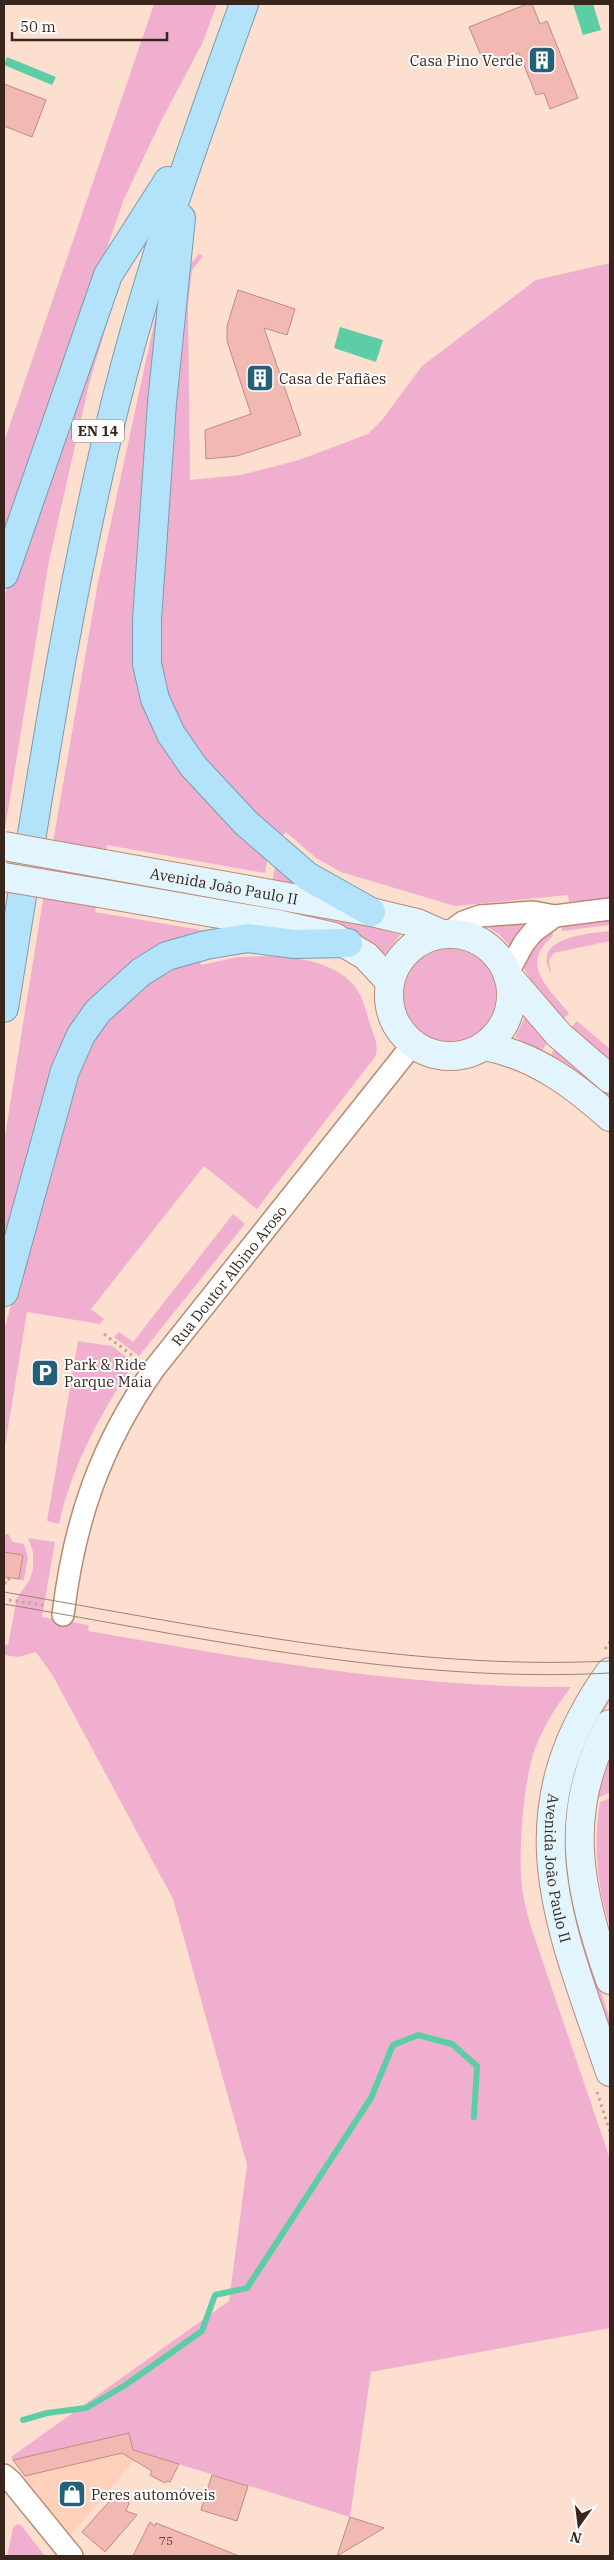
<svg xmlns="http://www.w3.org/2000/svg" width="614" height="2560" viewBox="0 0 614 2560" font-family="'IBM Plex Serif',serif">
<rect width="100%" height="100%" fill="#fddfd0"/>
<polygon fill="#ffd1ba" points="122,2453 135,2460 64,2543 13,2479"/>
<g fill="#f1afd0">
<polygon points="154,4 217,4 202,44 159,125 124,199 4,545 4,442"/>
<polygon points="199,254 203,256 192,270 188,304 190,480 241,475 299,460 368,434 382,420 422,366 536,280 610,263 610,898 569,902 568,895 455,906 341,872 316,858 286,832 278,840 216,776 170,712 157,655 186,269"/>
<polygon points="160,296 139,661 268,856 265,873 107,845 102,874 205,892 204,900 101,882 95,912 201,930 199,938 101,996 4,1257 4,1142 42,906 98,582"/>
<polygon points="112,307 89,384 49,561 4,835 4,597"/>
<polygon points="276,863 305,886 272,881"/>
<polygon points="215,894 362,923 400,935 384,956 214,901"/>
<polygon points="541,918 513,950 500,935 482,923"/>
<polygon points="610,920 610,925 562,931 562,926"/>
<path d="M552,927L553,936C519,964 548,988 569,1013L561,1022L539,995L524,968L528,950Z"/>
<path d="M610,931V941L554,953L549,960L551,973C530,937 591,933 610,931Z"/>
<circle cx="450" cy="995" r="46"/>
<path d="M267,956C297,957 340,962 358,991C364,1001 366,1012 370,1024C373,1035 380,1045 375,1057L257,1209L204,1166L91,1309L104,1319L100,1324L27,1312L4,1452V1331L68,1092L102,1022L165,969L199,957L201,965L238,957Z"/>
<polygon points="525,1017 547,1043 541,1052 515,1037"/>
<polygon points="577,1021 610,1049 610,1064 569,1030"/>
<polygon points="555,1049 610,1095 610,1101 549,1057"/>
<polygon points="233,1214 245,1224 139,1356 114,1337 119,1332 133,1342"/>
<path d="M78,1341L112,1346L134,1363C101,1413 72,1465 59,1524L47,1521Z"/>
<polygon points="4,1534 8,1534 13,1542 24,1544 28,1557 24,1580 19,1580 23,1556 4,1554"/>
<path d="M28,1538L55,1542L42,1617L89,1625L88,1631C248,1659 408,1688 571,1687C557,1705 543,1727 535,1749C523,1781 517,1861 523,1894C525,1905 528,1916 531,1927L610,2159V2328L371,2372L350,2517L133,2450L129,2433L13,2460L11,2457L229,2301L247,2165L173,1899L53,1676L36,1652L18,1657L4,1655V1644L8,1645L17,1598L29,1581L33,1569V1552Z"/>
<polygon points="610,1691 610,1701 600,1717 573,1899 588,1953 610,2019 610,2035 576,1935 562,1859 565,1806 579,1750"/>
<polygon points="610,1753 610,1792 596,1799"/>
<path d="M610,1798V1927C597,1887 593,1844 600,1802Z"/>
<polygon points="17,2524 21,2525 45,2556 7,2556 13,2528"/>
</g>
<g fill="#5dcda6">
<polygon points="573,4 593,4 601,30 583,35"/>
<polygon points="7,57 56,77 52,85 4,65"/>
<polygon points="340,327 383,340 376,362 334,348"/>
</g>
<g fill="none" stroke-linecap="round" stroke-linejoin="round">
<polyline stroke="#5dcda6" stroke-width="6" points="23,2420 47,2413 86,2408 124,2386 202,2331 215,2295 247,2288 371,2098 393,2045 418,2035 452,2044 477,2066 474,2117"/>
</g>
<g fill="#f1b9b1" stroke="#bf8a83">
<polygon points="527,4 532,4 540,24 547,21 578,98 550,109 544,93 536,95 519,53 486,67 469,27"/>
<polygon points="4,84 46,100 32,137 4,126"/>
<polygon points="238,290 295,309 287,335 264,328 301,435 237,456 206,459 205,430 251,414 227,341 227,326"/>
<polygon points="4,1552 23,1555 19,1579 4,1577"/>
<polygon points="129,2433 133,2450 179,2464 170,2482 167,2481 165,2483 150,2475 152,2471 122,2453 25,2476 13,2460"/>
<polygon points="212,2475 248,2486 237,2521 201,2510"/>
<polygon points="117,2493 129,2503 126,2511 137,2515 105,2552 82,2532"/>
<polygon points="350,2517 384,2528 337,2556"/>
<polygon points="150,2522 155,2526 156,2523 239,2556 133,2556"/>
</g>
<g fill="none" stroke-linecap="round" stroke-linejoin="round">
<g stroke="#b98a73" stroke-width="24">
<g id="minor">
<polyline points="447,934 463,922 480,916 533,912 555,916 610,909"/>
<polyline points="507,974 524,943 533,932 555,916"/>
<path id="s1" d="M63,1615C74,1522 100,1446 154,1369L413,1044"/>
<polyline points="4,2475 11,2481 72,2556"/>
</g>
</g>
<g stroke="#b98a73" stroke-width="30">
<g id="secondary">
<path id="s2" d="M104,864L371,912L417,923L442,934"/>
<polyline points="99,893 277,924 334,937 366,956 390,982"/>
<circle cx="450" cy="995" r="61"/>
<polyline points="508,976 559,1035 610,1079"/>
<path d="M484,1046C534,1055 573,1084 610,1117"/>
<path id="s3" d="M610,1672C507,1816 559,1922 610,2072"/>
<path d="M610,1724C561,1812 579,1891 610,1980"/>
</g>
</g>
<g stroke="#7b9cab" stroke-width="30">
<g id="trunk">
<polyline points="181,218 162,403 147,620 147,664 155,699 171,734 193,766 246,823 307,876 371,912"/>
<polyline points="4,574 108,275 168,181"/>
<path d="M4,1008C37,806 66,603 115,405C149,268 196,136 244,4"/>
<polyline points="4,1292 65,1071 81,1035 98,1011 141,972 167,956 206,945 248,938 295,944 348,943"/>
</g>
</g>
<g stroke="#c1a699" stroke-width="3" stroke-dasharray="2.5 4" stroke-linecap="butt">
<polyline points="104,1334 137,1359"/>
<polyline points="4,1583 8,1583 9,1578"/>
<polyline points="9,1600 43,1605"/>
<polyline points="605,1649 610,1642"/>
<polyline points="597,2092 610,2132"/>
</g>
<use href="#minor" stroke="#fff" stroke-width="21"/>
<use href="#secondary" stroke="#e2f4fd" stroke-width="28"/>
<use href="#trunk" stroke="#b2e3fa" stroke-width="28"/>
<g stroke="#9b8276" stroke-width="1">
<path d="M4,1592C203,1626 407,1671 610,1661"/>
<path d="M4,1604C202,1638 408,1684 610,1673"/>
</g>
<g stroke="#b98a73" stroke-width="30" stroke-linecap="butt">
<g id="secondary-bridge">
<polyline points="4,846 104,864"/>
<polyline points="4,877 99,893"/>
</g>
</g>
<use href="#secondary-bridge" stroke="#e2f4fd" stroke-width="28"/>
</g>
<defs>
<g id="building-square" transform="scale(1.4375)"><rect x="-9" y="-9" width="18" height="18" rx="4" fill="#246178" stroke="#fff"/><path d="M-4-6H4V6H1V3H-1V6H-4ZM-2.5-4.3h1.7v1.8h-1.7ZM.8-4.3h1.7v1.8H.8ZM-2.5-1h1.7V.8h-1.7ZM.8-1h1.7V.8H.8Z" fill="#fff"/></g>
<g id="parking-square" transform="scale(1.4375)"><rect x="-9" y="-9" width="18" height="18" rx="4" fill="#246178" stroke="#fff"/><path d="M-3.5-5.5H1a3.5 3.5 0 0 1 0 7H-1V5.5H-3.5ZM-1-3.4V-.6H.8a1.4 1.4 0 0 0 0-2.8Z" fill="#fff"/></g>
<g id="shop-square" transform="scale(1.4375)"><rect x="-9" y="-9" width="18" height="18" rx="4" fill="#246178" stroke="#fff"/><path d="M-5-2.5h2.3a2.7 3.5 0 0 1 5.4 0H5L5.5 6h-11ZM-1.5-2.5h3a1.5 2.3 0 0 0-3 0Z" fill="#fff"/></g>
</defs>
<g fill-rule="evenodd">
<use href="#building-square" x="542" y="60"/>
<use href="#building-square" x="260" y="378"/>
<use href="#parking-square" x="45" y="1373"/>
<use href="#shop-square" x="72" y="2494"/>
</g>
<g text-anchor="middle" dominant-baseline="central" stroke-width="4" stroke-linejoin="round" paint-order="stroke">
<g font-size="12" fill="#664a41">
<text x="166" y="2540">75</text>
</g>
<rect fill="#fff" stroke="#746660" stroke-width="1" x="72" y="419.5" width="52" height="23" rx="4"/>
<g font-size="14" font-weight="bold" fill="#38251c">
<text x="98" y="431">EN 14</text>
</g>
<g font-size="15" fill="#38251c" stroke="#fff" text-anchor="start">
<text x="523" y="60" text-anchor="end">Casa Pino Verde</text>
<text x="279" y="378">Casa de Fafiães</text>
<text x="64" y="1364">Park &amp; Ride<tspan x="64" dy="17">Parque Maia</tspan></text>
<text x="91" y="2494">Peres automóveis</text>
</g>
<g font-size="15" fill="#38251c" stroke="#fff">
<text stroke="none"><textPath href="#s2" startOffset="122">Avenida João Paulo II</textPath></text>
<text stroke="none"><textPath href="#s1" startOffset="385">Rua Doutor Albino Aroso</textPath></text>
<text stroke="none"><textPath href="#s3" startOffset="210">Avenida João Paulo II</textPath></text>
</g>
</g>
<rect width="614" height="2560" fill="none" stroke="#38251c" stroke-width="10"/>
<g transform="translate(579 2525) rotate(194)" stroke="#ffffff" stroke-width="4" paint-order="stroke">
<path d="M0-4L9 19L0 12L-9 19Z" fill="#38251c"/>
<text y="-8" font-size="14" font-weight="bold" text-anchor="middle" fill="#38251c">N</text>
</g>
<path d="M12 32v8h155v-8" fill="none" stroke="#38251c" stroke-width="2.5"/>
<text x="20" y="32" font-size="15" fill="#38251c" stroke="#ffffff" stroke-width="4" paint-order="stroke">50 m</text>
</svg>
